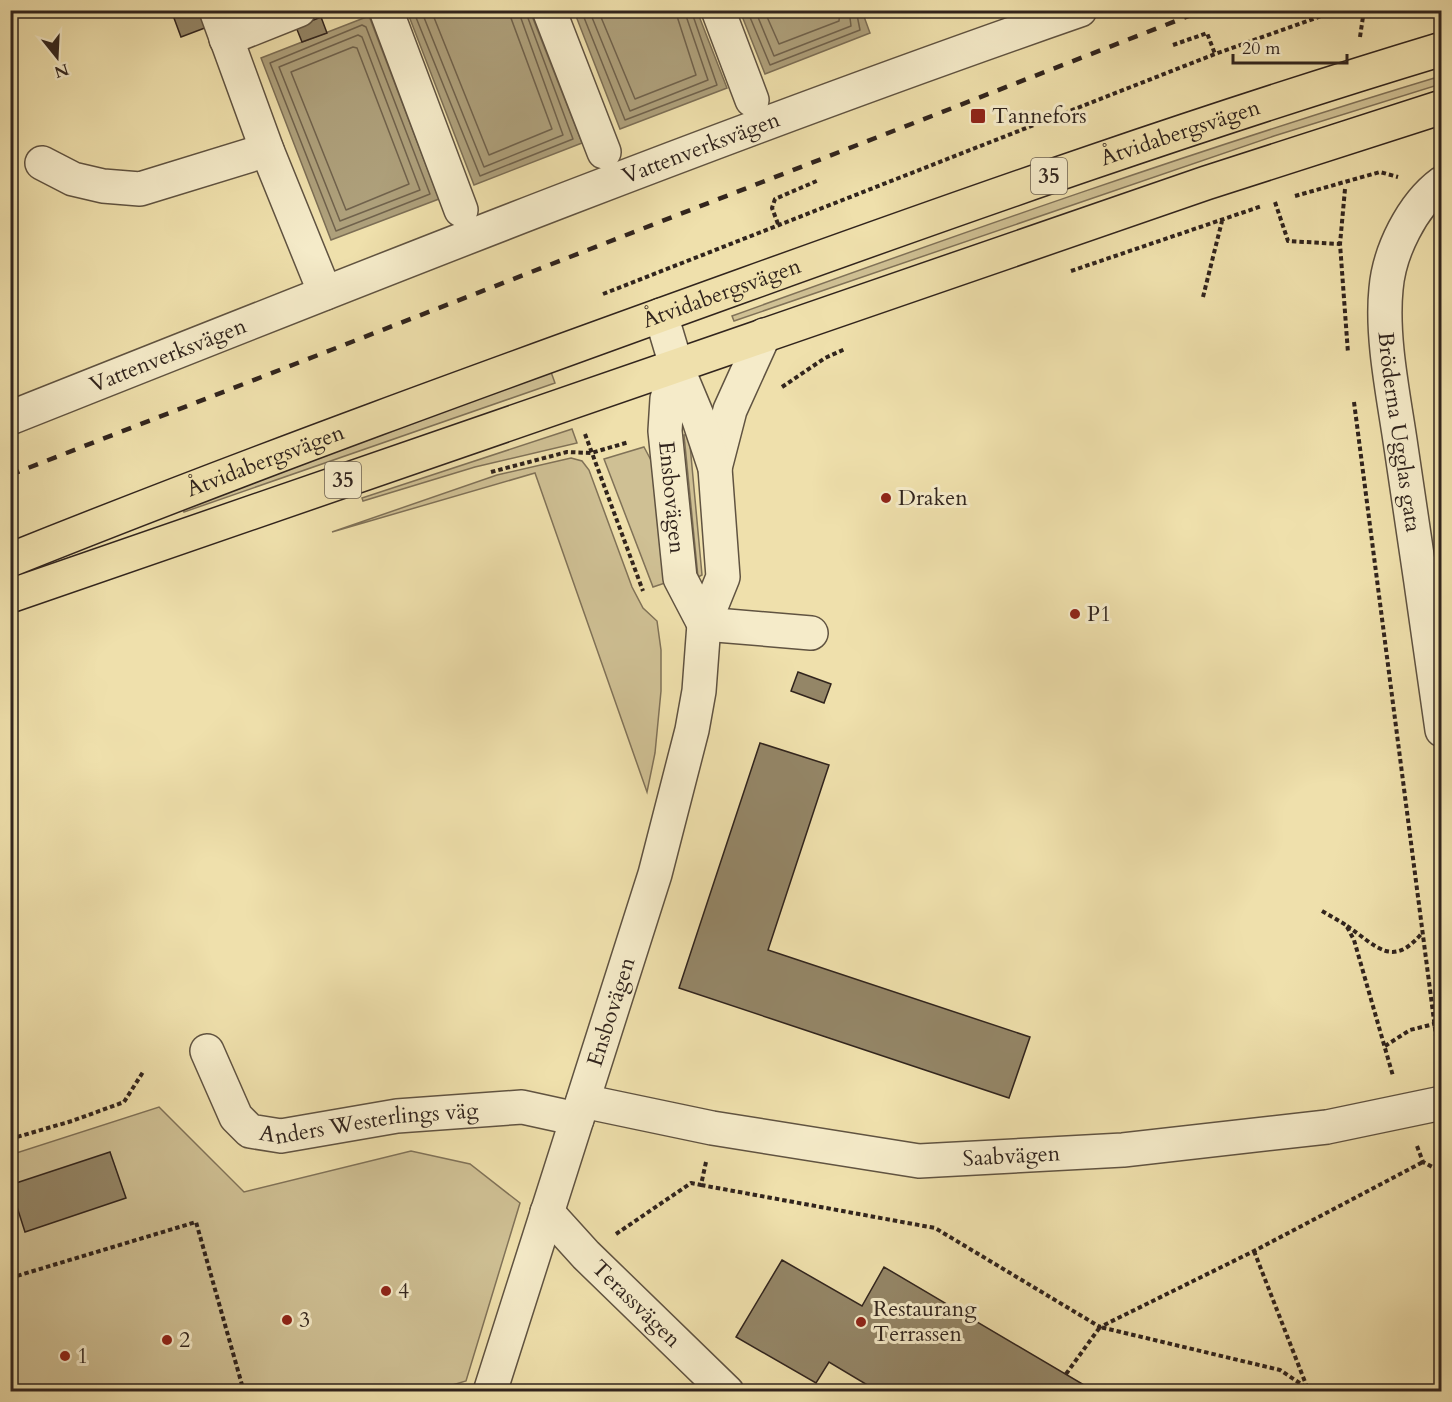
<svg xmlns="http://www.w3.org/2000/svg" width="1452" height="1402" viewBox="0 0 1452 1402" font-family="Cardo,serif">
<rect width="100%" height="100%" fill="#efe0ac"/>
<filter id="stains"><feTurbulence type="fractalNoise" baseFrequency=".00333" numOctaves="4"/><feColorMatrix values="0 0 0 0 .2 0 0 0 0 .09 0 0 0 0 .02 0 0 0 .5 -.17"/></filter>
<radialGradient id="worn" r=".72"><stop offset=".6" stop-color="#630" stop-opacity="0"/><stop offset="1" stop-color="#630" stop-opacity=".3"/></radialGradient>
<g fill="#cfc094" stroke="#807258" stroke-width="1.5">
<path d="M1441,76V84L1274,136L734,321L732,316C967,231 1202,148 1441,76Z"/>
<polygon points="551,372 555,383 184,512 183,508"/>
<polygon points="572,429 577,443 475,467 363,501 362,498"/>
<polygon points="689,434 702,575 698,577 684,435"/>
<polygon points="644,447 653,464 665,583 653,587 604,459"/>
<polygon points="571,458 582,461 589,470 632,587 643,608 657,621 661,650 661,691 655,753 647,792 535,473 332,532 497,475"/>
<polygon points="159,1107 244,1192 411,1151 470,1164 520,1203 466,1381 429,1392 11,1391 10,1155"/>
</g>
<g fill="#aea07b" stroke="#7c6e55" stroke-width="1.5">
<polygon points="407,11 530,11 582,143 474,185"/>
<polygon points="574,11 697,11 727,88 620,129"/>
<polygon points="740,11 862,11 870,33 765,74"/>
<polygon points="369,16 439,199 331,240 261,58"/>
</g>
<g fill="none" stroke-linecap="round" stroke-linejoin="round">
<g stroke="#70624c" stroke-width="1.5">
<polyline points="413,10 480,176 573,139 525,10"/>
<polyline points="421,10 484,167 563,135 518,10"/>
<polyline points="431,10 489,155 552,129 508,10"/>
<polyline points="581,10 625,120 717,85 691,10"/>
<polyline points="589,10 630,111 708,80 684,10"/>
<polyline points="598,10 635,99 696,75 675,10"/>
<polyline points="747,10 770,65 860,30 856,10"/>
<polyline points="755,10 774,56 851,26 849,10"/>
<polyline points="764,10 779,44 839,21 840,10"/>
<polygon points="362,25 366,27 430,194 336,231 270,63"/>
<polygon points="358,35 362,37 420,190 340,221 279,67"/>
<polygon points="353,47 357,48 409,184 346,210 291,72"/>
</g>
</g>
<g fill="#948667" stroke="#31241d" stroke-width="1.5">
<polygon points="171,10 204,10 210,26 181,37"/>
<polygon points="321,17 327,33 302,42 296,27"/>
<polygon points="798,672 831,684 824,703 791,691"/>
<polygon points="760,743 829,765 768,950 1030,1037 1009,1098 679,988"/>
<polygon points="110,1152 126,1198 25,1232 10,1185"/>
<polygon points="782,1260 862,1306 884,1267 1096,1392 879,1392 829,1362 816,1383 736,1337"/>
</g>
<g fill="none" stroke-linecap="round" stroke-linejoin="round">
<g stroke="#605341" stroke-width="36">
<g id="minor">
<polyline points="216,10 267,150 325,293"/>
<polyline points="386,10 461,210"/>
<polyline points="549,10 604,152"/>
<polyline points="718,10 752,100"/>
<polyline points="226,39 299,10"/>
<polyline points="42,163 73,179 103,186 140,189 267,150"/>
<path id="s1" d="M1442,183C1412,205 1389,252 1386,289C1381,338 1394,398 1401,447C1415,541 1429,636 1442,730"/>
<path id="s2" d="M676,365L667,399L665,431L680,578L704,624"/>
<path id="s3" d="M10,418C365,277 720,135 1080,10"/>
<polyline points="715,468 730,410 764,335"/>
<polyline points="704,624 811,633"/>
<path id="s4" d="M207,1051L236,1117L250,1131L281,1136L397,1116L522,1107L577,1119"/>
<path id="s5" d="M583,1101L712,1128L919,1161L1123,1150L1327,1127L1442,1103"/>
<path id="s6" d="M547,1212L586,1255L727,1392"/>
<path id="s7" d="M490,1392L655,874L692,730L699,691L704,624L723,577L715,468L699,420L676,365L661,315"/>
</g>
</g>
<g stroke="#31241d" stroke-width="36">
<g id="major">
<path id="s8" d="M10,560C254,462 500,373 747,284C977,201 1207,120 1442,49"/>
<polyline points="10,596 1206,183 1442,107"/>
</g>
</g>
<g stroke="#31241d" stroke-width="4" stroke-dasharray="4.5 3" stroke-linecap="butt">
<polyline points="1360,37 1364,10"/>
<polyline points="1173,45 1207,33 1215,54"/>
<polyline points="1345,189 1340,244 1348,353"/>
<polyline points="1295,196 1380,172 1398,177"/>
<polyline points="1275,202 1288,241 1340,244"/>
<polyline points="778,224 772,208 775,199 819,180"/>
<polyline points="1071,271 1262,206"/>
<polyline points="603,294 1215,54 1338,10"/>
<polyline points="1203,297 1222,221"/>
<polyline points="782,387 825,358 845,349"/>
<polyline points="1354,402 1440,1067"/>
<polyline points="585,434 643,591"/>
<polyline points="491,472 567,452 591,453 629,442"/>
<polyline points="1322,911 1346,925 1354,940 1393,1076"/>
<path d="M1347,926C1377,946 1392,969 1422,933"/>
<polyline points="1385,1046 1410,1030 1442,1022"/>
<polyline points="10,1139 72,1121 124,1102 143,1072"/>
<polyline points="1417,1146 1423,1162 1442,1172"/>
<polyline points="701,1185 935,1228 1100,1327 1254,1251 1423,1162"/>
<polyline points="616,1234 691,1183 701,1185 706,1162"/>
<polyline points="1254,1251 1307,1387"/>
<polyline points="10,1278 196,1222 244,1392"/>
<polyline points="1066,1374 1100,1327 1280,1370 1313,1392"/>
<polyline points="1439,1392 1442,1388"/>
</g>
<use href="#minor" stroke="#f5ebc9" stroke-width="33"/>
<use href="#major" stroke="#efe0ac" stroke-width="33"/>
<polyline stroke="#31241d" stroke-width="4.5" stroke-dasharray="10 10" stroke-linecap="butt" points="10,475 1204,10"/>
</g>
<g fill="#8f2418" stroke="#f5ebc9" stroke-width="2">
<rect x="970" y="108" width="16" height="16" rx="3"/>
<circle cx="886" cy="498" r="6"/>
<circle cx="1075" cy="614" r="6"/>
<circle cx="386" cy="1291" r="6"/>
<circle cx="287" cy="1320" r="6"/>
<circle cx="861" cy="1322" r="6"/>
<circle cx="167" cy="1340" r="6"/>
<circle cx="65" cy="1356" r="6"/>
</g>
<g text-anchor="middle" dominant-baseline="central" stroke-width="6" stroke-linejoin="round" paint-order="stroke">
<g fill="#f5ebc9" stroke="#6c6051" stroke-width="1.5">
<rect x="1031" y="158" width="36" height="36" rx="4.5"/>
<rect x="325" y="462" width="36" height="36" rx="4.5"/>
</g>
<g font-size="21" font-weight="bold" fill="#31241d">
<text x="1049" y="176">35</text>
<text x="343" y="480">35</text>
</g>
<g font-size="22" fill="#31241d" stroke="#f5ebc9" text-anchor="start">
<text x="992" y="116">Tannefors</text>
<text x="898" y="498">Draken</text>
<text x="1087" y="614">P1</text>
<text x="398" y="1291">4</text>
<text x="873" y="1309">Restaurang<tspan x="873" dy="25">Terrassen</tspan></text>
<text x="299" y="1320">3</text>
<text x="179" y="1340">2</text>
<text x="77" y="1356">1</text>
</g>
<g font-size="22" fill="#31241d" stroke="#f5ebc9">
<text stroke="none"><textPath href="#s8" startOffset="1246">Åtvidabergsvägen</textPath></text>
<text stroke="none"><textPath href="#s3" startOffset="742">Vattenverksvägen</textPath></text>
<text stroke="none"><textPath href="#s8" startOffset="760">Åtvidabergsvägen</textPath></text>
<text stroke="none"><textPath href="#s3" startOffset="170">Vattenverksvägen</textPath></text>
<text stroke="none"><textPath href="#s1" startOffset="267">Bröderna Ugglas gata</textPath></text>
<text stroke="none"><textPath href="#s8" startOffset="274">Åtvidabergsvägen</textPath></text>
<text stroke="none"><textPath href="#s2" startOffset="134">Ensbovägen</textPath></text>
<text stroke="none"><textPath href="#s7" startOffset="399">Ensbovägen</textPath></text>
<text stroke="none"><textPath href="#s4" startOffset="212">Anders Westerlings väg</textPath></text>
<text stroke="none"><textPath href="#s5" startOffset="434">Saabvägen</textPath></text>
<text stroke="none"><textPath href="#s6" startOffset="128">Terassvägen</textPath></text>
</g>
</g>
<rect width="1452" height="1402" fill="none" stroke="#efe0ac" stroke-width="36"/>
<rect x="12" y="12" width="1428" height="1378" fill="none" stroke="#31241d" stroke-width="3"/>
<rect x="18" y="18" width="1416" height="1366" fill="none" stroke="#31241d" stroke-width="1.5"/>
<g transform="translate(57 57) rotate(162)" stroke="#f5ebc9" stroke-width="4.5" paint-order="stroke">
<path d="M0-4.5L10 22L0 15L-10 22Z" fill="#31241d"/>
<text y="-9" font-size="16" font-weight="bold" text-anchor="middle" fill="#31241d">N</text>
</g>
<path d="M1233 54v9h114v-9" fill="none" stroke="#31241d" stroke-width="3"/>
<text x="1242" y="54" font-size="18" fill="#31241d" stroke="#f5ebc9" stroke-width="4.5" paint-order="stroke">20 m</text>
<rect width="100%" height="100%" filter="url(#stains)"/>
<rect width="100%" height="100%" fill="url(#worn)"/>
</svg>
